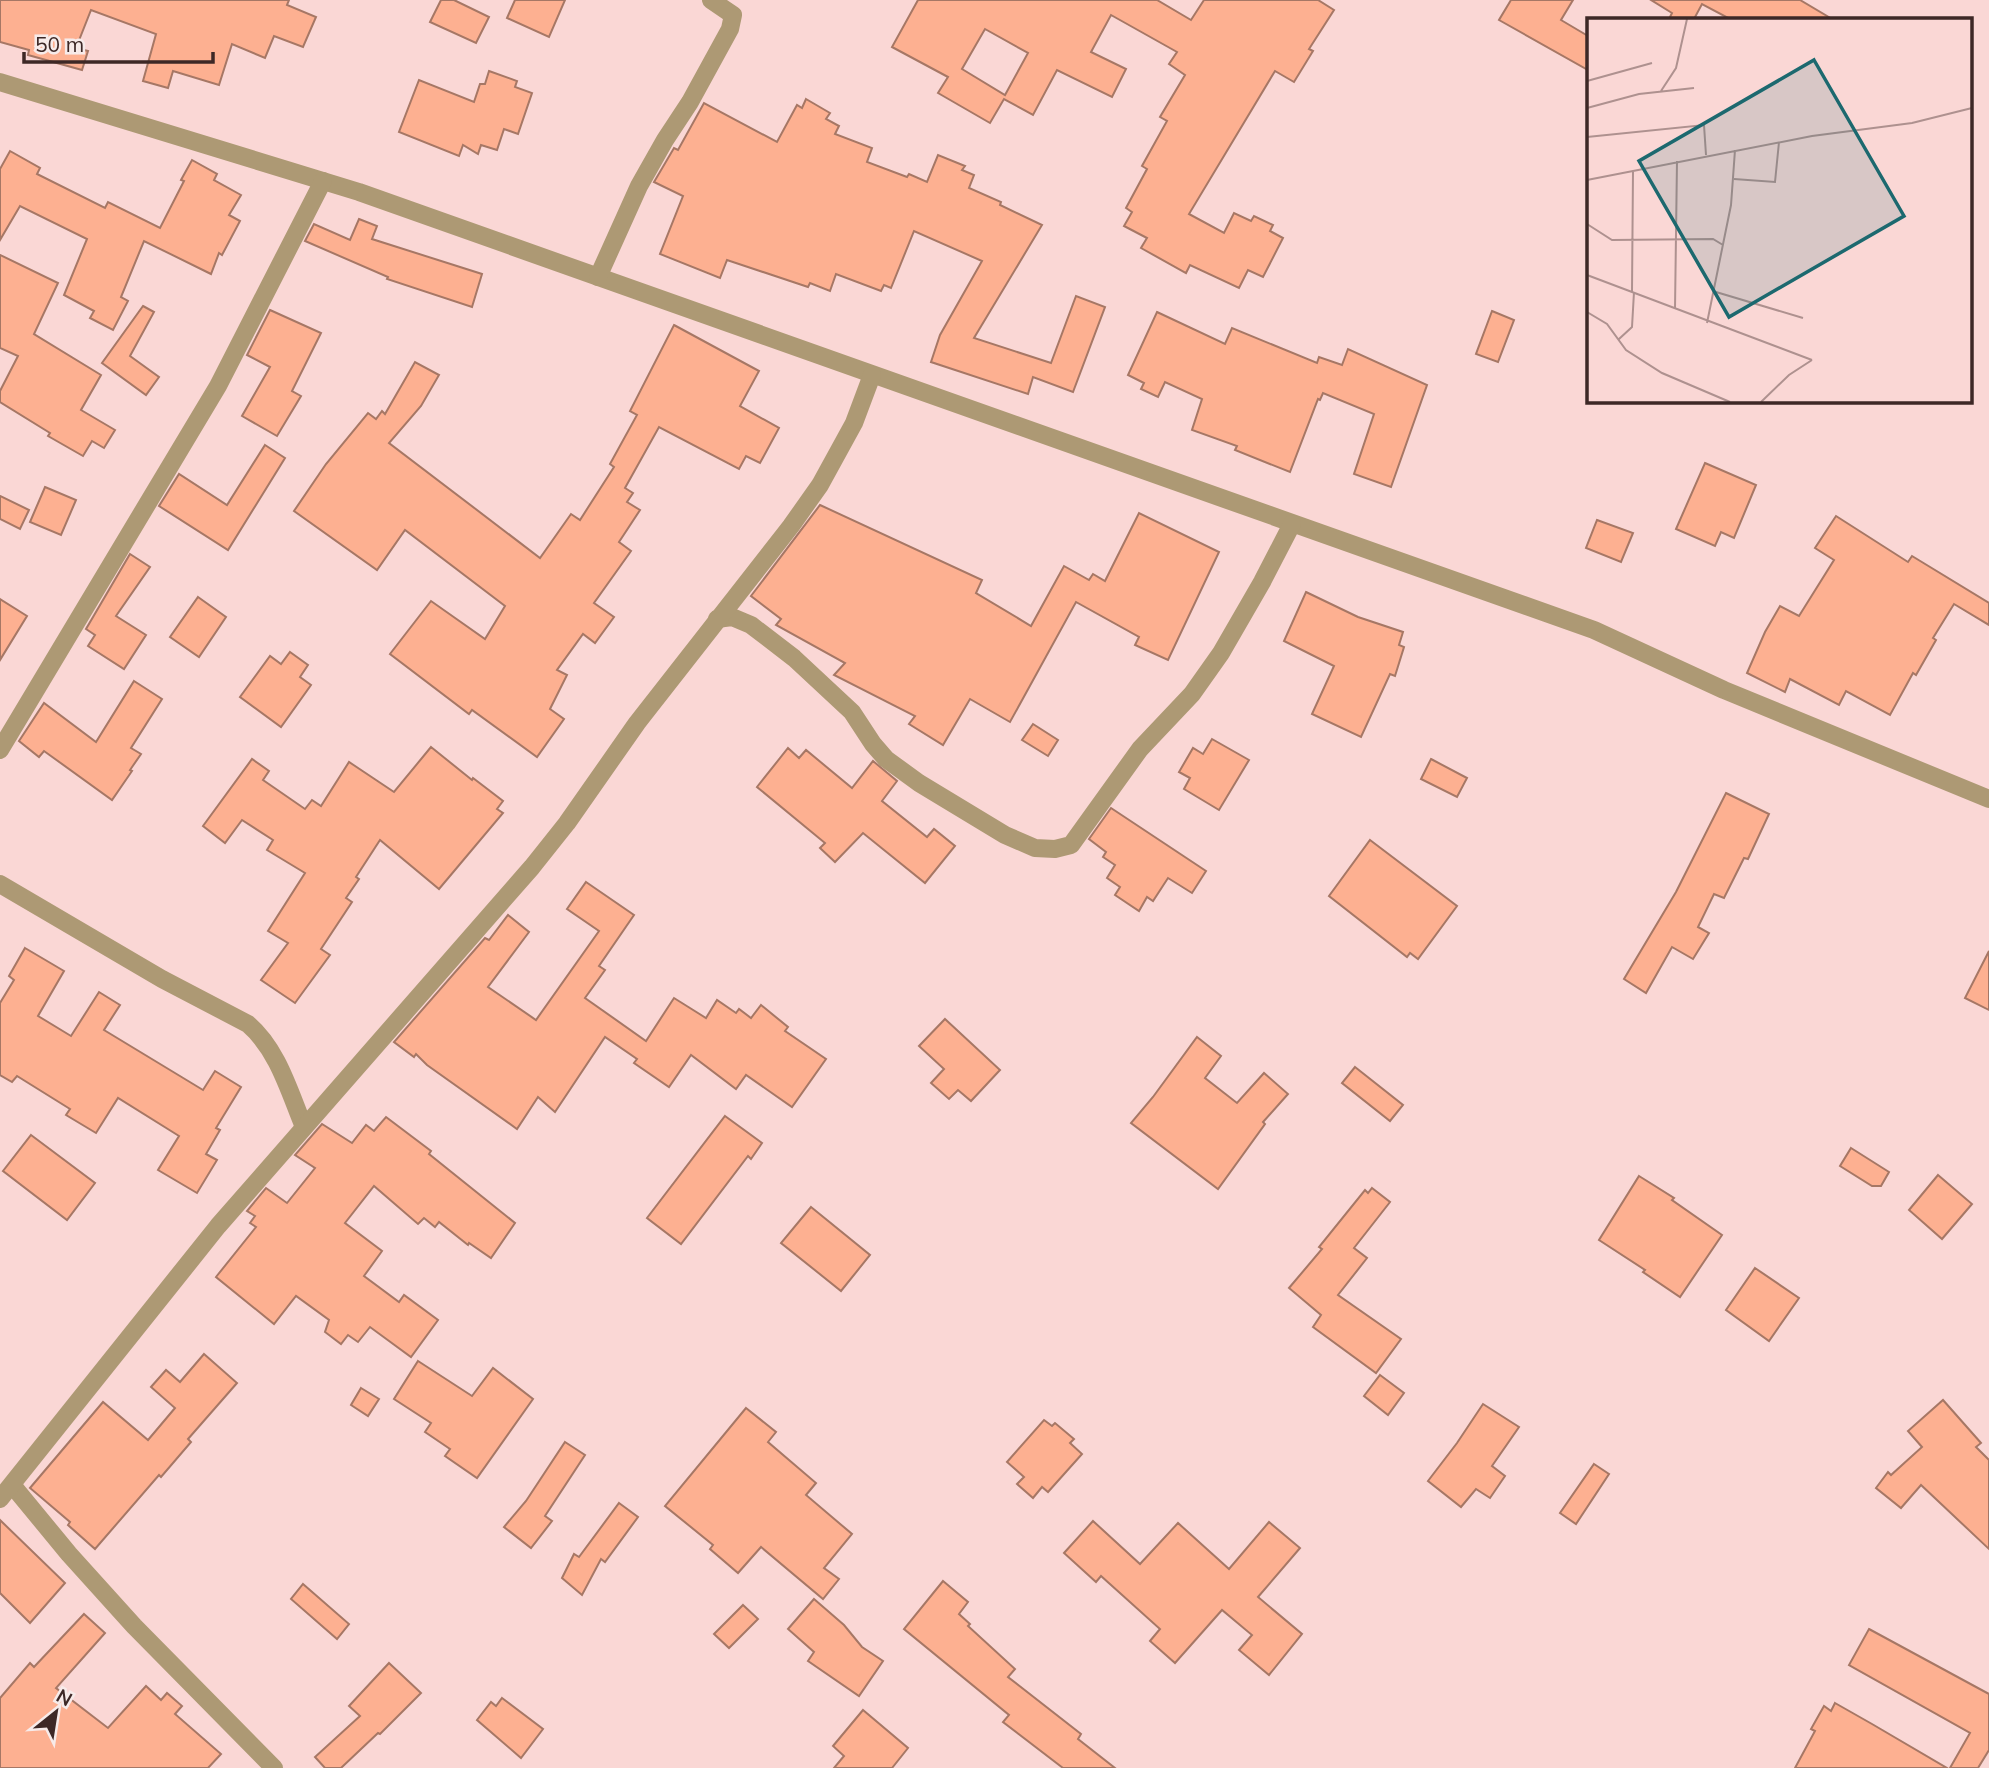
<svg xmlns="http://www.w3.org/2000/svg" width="1989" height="1768" viewBox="0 0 1989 1768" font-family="Mulish,sans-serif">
<rect width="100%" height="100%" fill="#fad7d5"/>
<g fill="#fdb091" stroke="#a67765" stroke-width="2" fill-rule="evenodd">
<polygon points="0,0 289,0 287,5 316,17 303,47 274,36 265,58 232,44 219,85 173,71 168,88 143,81 156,34 91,10 76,48 88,51 82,70 28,55 29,50 0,42"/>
<polygon points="441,0 454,0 489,17 476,43 430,22"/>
<polygon points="515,0 565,0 549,37 507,18"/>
<path d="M918,0H1157L1191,20L1204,0H1318L1334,10L1309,49L1313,51L1294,82L1275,71L1189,214L1224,233L1234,213L1251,221L1254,216L1273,225L1270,231L1283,238L1263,277L1248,270L1239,288L1190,265L1186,273L1141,248L1147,238L1124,226L1132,212L1126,208L1147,169L1142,166L1167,121L1160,117L1185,75L1169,64L1177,52L1111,15L1091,52L1126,69L1112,97L1057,70L1033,115L1004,99L990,123L938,93L948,77L892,47ZM985,29L1028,53L1005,95L962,69Z"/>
<polygon points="1511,0 1573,0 1561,20 1588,36 1588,70 1499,20"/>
<polygon points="1651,0 1800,0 1832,19 1730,19 1702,4 1694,19 1669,19 1672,13"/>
<polygon points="489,71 517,81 515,87 532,93 518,134 504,129 497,150 481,145 478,154 463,145 459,156 399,132 419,80 474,102 480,84 485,84"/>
<polygon points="806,99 830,113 826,119 839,126 835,134 872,148 867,162 907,177 909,174 927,182 938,155 965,166 962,170 974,175 969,188 1001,202 1000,205 1042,225 974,338 1051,363 1076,296 1105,307 1073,392 1033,377 1028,394 931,362 940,335 982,261 914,231 891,288 884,285 881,291 836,274 830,291 810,283 808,287 727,260 720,278 660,254 683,196 654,182 674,148 678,150 704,103 777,142 797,105 802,108"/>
<polygon points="10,151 40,168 37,174 105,208 108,202 160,228 184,181 181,180 192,160 217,174 214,180 241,195 229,215 240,221 222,255 219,253 211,274 144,241 121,297 128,301 113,330 90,318 94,311 64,295 87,239 20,206 0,240 0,169"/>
<polygon points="359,219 377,226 372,239 482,274 472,307 387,279 388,277 305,241 314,224 350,240"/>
<polygon points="0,255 58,283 34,334 101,375 81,410 115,430 104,448 92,441 83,456 48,436 50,433 0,402 0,391 18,356 0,348"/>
<polygon points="143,306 154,312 130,356 159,377 146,395 102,363"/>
<polygon points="270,310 321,333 292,391 301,396 277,436 242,416 270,367 247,355"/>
<polygon points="1492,311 1514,320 1498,362 1476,354"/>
<polygon points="1157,312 1225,344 1232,328 1317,363 1319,357 1342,365 1348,349 1427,385 1391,487 1354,474 1374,414 1323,393 1320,400 1318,399 1290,472 1235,450 1237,446 1192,430 1202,399 1165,382 1158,397 1141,389 1144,383 1128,375"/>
<polygon points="674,325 759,371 740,406 779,428 760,463 746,456 739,469 659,427 625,488 633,493 627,502 640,510 619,542 631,551 594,603 614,617 595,643 583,634 557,670 567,675 550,709 564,719 537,757 472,710 469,714 390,654 431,601 485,639 505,606 405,530 377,570 294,511 326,464 368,413 376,419 382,411 385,414 415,362 439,375 421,406 389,443 540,558 571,514 580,520 614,467 610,464 637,415 630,411"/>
<polygon points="265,445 285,458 228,550 159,506 179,474 227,505"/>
<polygon points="1705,463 1756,485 1734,538 1721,532 1715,546 1676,529"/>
<polygon points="45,487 76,500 61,535 30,522"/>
<polygon points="0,496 29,510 20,529 0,519"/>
<polygon points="820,505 982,580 976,593 1031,626 1064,566 1089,580 1093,574 1105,581 1139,513 1219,552 1168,660 1135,645 1139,637 1076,602 1010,722 970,699 943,745 909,724 915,716 834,675 845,663 776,625 781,619 751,596"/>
<polygon points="1836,516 1908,562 1912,556 1989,603 1989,625 1954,604 1933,638 1936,640 1916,675 1913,673 1890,715 1846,691 1839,705 1790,679 1785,692 1747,673 1765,632 1780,606 1799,616 1834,560 1815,548"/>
<polygon points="1597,520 1633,533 1621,562 1586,548"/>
<polygon points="130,554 150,567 116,616 146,635 124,669 88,646 95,635 86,629"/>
<polygon points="1306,592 1358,617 1403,632 1399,645 1404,647 1395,676 1390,674 1361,737 1312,714 1334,666 1284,641"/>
<polygon points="198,597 226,617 199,657 170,637"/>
<polygon points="0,599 27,616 0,660"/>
<polygon points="290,652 308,665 300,677 311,685 281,727 240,697 270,656 281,664"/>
<polygon points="134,681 162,699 131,748 141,754 130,770 132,771 112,800 44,751 39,757 19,741 44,703 96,742"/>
<polygon points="1033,724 1058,740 1048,756 1022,740"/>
<polygon points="1212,739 1249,760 1219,810 1184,789 1190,778 1179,772 1193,748 1203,754"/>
<polygon points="431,747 472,780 473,778 503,801 497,809 503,813 439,889 380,840 356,877 359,879 346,898 352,902 321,949 330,955 295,1003 261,980 288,943 268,931 305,873 267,850 273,840 242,820 225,843 203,826 252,759 269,771 263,780 305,809 312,800 321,806 349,762 394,792"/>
<polygon points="788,748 799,758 806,750 852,788 873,761 897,781 882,801 927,837 934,829 955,846 925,883 863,833 835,862 820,848 825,843 757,787"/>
<polygon points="1431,759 1467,778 1457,797 1421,779"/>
<polygon points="1726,793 1769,814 1748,859 1744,858 1724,898 1714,894 1698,927 1709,933 1693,959 1672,947 1646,993 1624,979 1676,892"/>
<polygon points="1111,808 1206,871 1192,893 1168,878 1153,901 1147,897 1139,911 1115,895 1120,887 1107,878 1115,865 1103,857 1106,852 1089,839"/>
<polygon points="1370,840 1457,906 1418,959 1410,953 1407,957 1329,896"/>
<polygon points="586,882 634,915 599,966 605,970 585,998 646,1041 674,998 706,1018 717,1000 736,1013 739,1009 751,1018 761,1005 788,1027 785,1031 826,1059 792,1107 746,1075 736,1089 691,1055 669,1087 634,1063 637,1059 605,1037 555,1112 538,1097 517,1129 427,1065 416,1054 414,1057 394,1042 485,938 489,940 508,915 529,932 488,987 536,1020 599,931 567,909"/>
<polygon points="25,948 64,971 38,1016 71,1036 99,992 120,1005 104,1030 203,1090 215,1071 241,1087 216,1128 220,1130 206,1154 217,1160 197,1193 158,1170 179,1136 118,1098 96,1133 66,1115 70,1109 17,1076 12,1082 0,1075 0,1003 14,980 9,976"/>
<polygon points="1989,951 1989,1010 1965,998"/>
<polygon points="945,1019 1000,1070 971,1101 958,1090 949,1099 931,1083 944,1069 919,1046"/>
<polygon points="1197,1037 1221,1056 1205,1078 1237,1103 1264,1073 1288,1094 1263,1122 1265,1124 1218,1189 1131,1123 1153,1097"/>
<polygon points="1355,1067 1403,1105 1390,1121 1342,1083"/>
<polygon points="725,1116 762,1143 751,1159 748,1156 681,1244 647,1218"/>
<polygon points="386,1117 431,1151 429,1154 515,1223 491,1258 469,1243 468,1245 439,1222 435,1227 424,1218 418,1224 374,1186 345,1223 382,1251 364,1276 399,1302 404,1295 438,1320 411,1357 370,1327 358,1342 348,1335 341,1344 325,1332 329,1320 296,1296 274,1324 216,1277 256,1227 250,1223 255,1216 247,1211 266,1188 287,1203 315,1168 295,1155 322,1124 352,1143 366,1125 374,1131"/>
<polygon points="31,1135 95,1183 67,1220 3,1171"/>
<polygon points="1851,1148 1889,1172 1881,1186 1872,1186 1840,1166"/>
<polygon points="1938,1175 1972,1204 1942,1239 1909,1210"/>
<polygon points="1639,1176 1674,1198 1672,1200 1722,1235 1680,1297 1643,1272 1645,1270 1599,1240"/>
<polygon points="1372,1188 1390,1202 1354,1248 1367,1258 1338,1295 1401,1339 1376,1373 1313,1327 1321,1315 1289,1288 1322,1249 1319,1247 1365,1190 1368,1193"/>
<polygon points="811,1207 870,1255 841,1291 781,1243"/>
<polygon points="1755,1268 1799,1298 1769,1341 1726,1310"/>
<polygon points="204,1354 237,1383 188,1439 191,1442 161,1477 159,1475 95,1549 68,1525 70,1522 30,1488 103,1402 148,1440 175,1408 151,1387 166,1370 180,1382"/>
<polygon points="418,1361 472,1396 493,1368 533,1399 477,1478 445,1456 450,1449 425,1432 431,1423 394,1399"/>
<polygon points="1380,1375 1404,1393 1388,1415 1364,1396"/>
<polygon points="361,1388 379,1399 368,1416 351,1405"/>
<polygon points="1943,1400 1981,1443 1976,1447 1989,1460 1989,1549 1921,1485 1901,1508 1876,1488 1888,1472 1891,1475 1922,1447 1908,1431"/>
<polygon points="1483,1404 1519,1427 1492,1466 1505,1476 1490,1498 1476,1489 1461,1507 1428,1481 1457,1443"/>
<polygon points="746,1408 776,1432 768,1442 816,1483 806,1495 852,1534 824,1568 839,1579 823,1599 761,1547 738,1573 710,1549 713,1545 665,1506"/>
<polygon points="1044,1420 1052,1426 1055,1423 1074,1439 1070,1443 1082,1454 1048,1492 1042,1487 1033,1498 1017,1484 1024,1477 1007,1462"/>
<polygon points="565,1442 585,1455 545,1516 552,1521 531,1548 504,1527 526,1501"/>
<polygon points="1594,1464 1609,1474 1576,1524 1560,1513"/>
<polygon points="619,1503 638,1517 605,1562 601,1559 582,1595 562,1578 574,1554 579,1557"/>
<polygon points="0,1520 65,1583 30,1623 0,1593"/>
<polygon points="1093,1521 1140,1564 1178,1523 1229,1569 1269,1522 1300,1548 1258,1597 1302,1634 1269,1675 1239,1650 1252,1635 1222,1610 1175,1663 1150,1641 1160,1629 1101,1576 1096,1582 1064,1553"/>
<polygon points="943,1581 968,1602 959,1614 970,1624 968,1626 1015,1669 1008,1677 1081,1734 1078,1739 1115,1768 1063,1768 1003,1722 1009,1715 904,1629"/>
<polygon points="303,1584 349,1624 337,1639 291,1599"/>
<polygon points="814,1599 844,1625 862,1647 883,1661 859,1696 808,1661 814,1652 788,1629"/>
<polygon points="743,1605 758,1619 729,1648 714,1634"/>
<polygon points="84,1614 105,1633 56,1688 108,1728 146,1686 161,1700 167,1693 182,1706 175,1714 221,1754 208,1768 0,1768 0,1698 30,1663 34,1667"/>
<polygon points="1869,1629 1989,1694 1989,1750 1978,1768 1950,1768 1970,1733 1849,1665"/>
<polygon points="389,1663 421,1693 380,1734 378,1733 341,1768 325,1768 315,1757 360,1716 349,1706"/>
<polygon points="502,1698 543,1729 521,1758 477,1720 491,1702 496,1706"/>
<polygon points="1835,1703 1872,1724 1947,1768 1795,1768 1815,1731 1811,1729 1824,1706 1831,1711"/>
<polygon points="863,1710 908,1748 892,1768 834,1768 844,1756 833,1746"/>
</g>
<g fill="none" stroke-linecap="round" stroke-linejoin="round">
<g stroke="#ad9974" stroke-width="18">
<polyline points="0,82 359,192 1594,630 1724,690 1989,799"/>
<polyline points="598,277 639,186 665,140 690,102 730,29 733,15 711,0"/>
<polyline points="717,619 732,617 751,625 794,658 852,712 873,744 886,759 919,783 1005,835 1035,848 1055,849 1071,845 1140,749 1192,694 1221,653 1262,582 1292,524"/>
<polyline points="0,750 218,386 323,181"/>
<path d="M0,884L162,979L248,1024C278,1050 289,1091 304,1127"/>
<polyline points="13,1486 69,1554 134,1626 274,1768"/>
<polyline points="0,1499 218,1226 532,867 567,823 637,723 791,526 820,485 854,423 872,375"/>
</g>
</g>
<g transform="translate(1587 18)">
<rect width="385" height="385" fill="#fad7d5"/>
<path fill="none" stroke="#ae918f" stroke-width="2" d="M0,63L65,45M74,73L89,50L100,1M0,90L52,76L107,70M0,119L117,107L119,137M147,161L188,164L192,124M0,162L225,118L325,105L385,90M0,206L25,222L126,221L136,227M0,257L225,342M45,274L46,153M129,274L216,300M88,291L90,143M0,294L20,306L39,332L75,355L143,384M120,305L144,187L148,132M32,321L45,309L47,274M174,384L202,357L225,342"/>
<path fill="#1c696f" fill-opacity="0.15" stroke="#1c696f" stroke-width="3.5" d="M227,42L317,198L142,299L52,143Z"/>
<rect width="385" height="385" fill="none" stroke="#3d2826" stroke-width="3.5"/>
</g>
<g transform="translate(56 1712) rotate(30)" stroke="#f7ebea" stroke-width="5" paint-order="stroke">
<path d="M0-5L12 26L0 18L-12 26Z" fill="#3d2826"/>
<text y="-10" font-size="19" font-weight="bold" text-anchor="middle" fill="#3d2826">N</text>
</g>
<path d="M24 52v10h189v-10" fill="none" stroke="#3d2826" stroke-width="3.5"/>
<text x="35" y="52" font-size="21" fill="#3d2826" stroke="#f7ebea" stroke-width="5" paint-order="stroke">50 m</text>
</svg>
